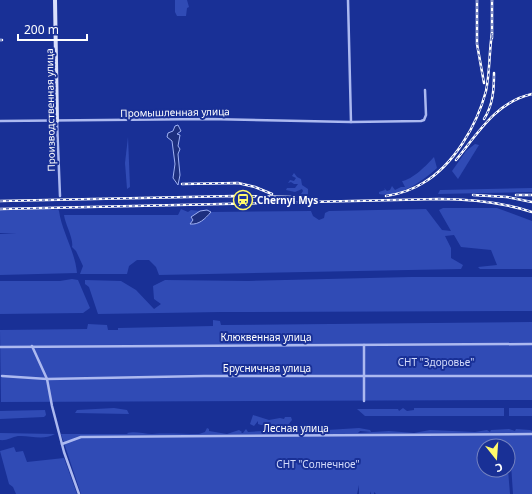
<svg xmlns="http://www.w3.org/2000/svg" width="532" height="494" viewBox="0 0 532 494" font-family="'Noto Sans',sans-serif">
<rect width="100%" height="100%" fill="#193096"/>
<g fill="#304bb5">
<polygon points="175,0 187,0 189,7 187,8 186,16 177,16 175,12"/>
<polygon points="128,137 130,187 127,189 125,163"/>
<polygon points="475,144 479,145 458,179 452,171 466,151"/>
<path d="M434,157L437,168C423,181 399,198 379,194V192L385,190L384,188L387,191L390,190L392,186L395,190L401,187H405L402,181C412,180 427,165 434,157Z"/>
<polygon points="294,173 297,177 301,179 302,185 308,189 308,195 301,194 303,191 302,189 295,192 286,190 287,188 295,188 298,184 294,184 291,182 288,183 290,180 294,181 296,178 292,176"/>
<polygon points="532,188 532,192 438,194 440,190"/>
<path d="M443,208H497L532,221V269H480L478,267L497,265L491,250L461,247L454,235L445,236L451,248V258L463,265L461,269L159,275L156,267L149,260H137L129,266L127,274H80L83,266L76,251L72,247C74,239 65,224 64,215H178L181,209L188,212L191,210L200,211L191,218L196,223L207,217L211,212L311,211L313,216L319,220L324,218L325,213L329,211L426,209L442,230L451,231L439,210Z"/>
<path d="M50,209L52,210L58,209L59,211C62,232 75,251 77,273L0,275V234H17L0,233V210Z"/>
<polygon points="411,277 532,277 532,311 221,312 98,314 89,287 85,284 85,280 121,281 136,290 154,309 161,304 154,299 153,286 165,280 248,281"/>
<polygon points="72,279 78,280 90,308 83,313 0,314 0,281 60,281"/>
<polygon points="213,320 220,321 221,325 532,322 532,400 1,402 0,330 87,329 88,324 107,325 108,330 118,330 118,328 213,326"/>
<polygon points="114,408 127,410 129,414 75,413 77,410"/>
<polygon points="403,408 407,411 414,410 414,408 504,408 504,416 365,416 357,409 398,409 399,411"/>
<rect x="509" y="408" width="23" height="8"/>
<polygon points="45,410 46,415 44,417 0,419 0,411"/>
<polygon points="253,415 269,420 280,418 284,419 285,417 291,417 292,420 288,425 261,425 258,424 258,421 254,426 250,424"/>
<path d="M207,428L209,429V431L227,434L239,430L242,432L241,433H243L246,429L248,432L262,431L261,433L288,432L287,433H298L297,432L309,431L308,433H311V431L359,428L370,430L371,432L360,431L358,433L389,431L414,433L430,430L475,432L487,430L490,432L491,430L509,429L515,431L516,429L530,430L532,431V494H513L511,464H508V446H484V470H508L510,494H376L374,492V494H371L370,491V494H359V485L357,494H81L61,434H128L127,433C135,431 144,434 152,434C166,433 183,434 199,434L205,432Z"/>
<path d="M0,433L55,434C42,441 30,435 18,436C12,437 6,441 0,440Z"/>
<polygon points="14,447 16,452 23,451 27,462 64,458 77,494 16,494 13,487 9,484 0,451"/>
</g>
<g fill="#1d2f7e" stroke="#9eb0f3">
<polygon points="178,125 181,131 177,134 180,135 178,146 180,149 178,154 180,175 178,185 173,178 175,164 172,141 167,137 168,133 173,131 175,126"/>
<path d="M207,210L211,212C205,219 199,225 190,224L193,220L191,217L200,211Z"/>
</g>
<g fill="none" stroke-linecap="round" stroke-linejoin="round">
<g stroke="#acb9f0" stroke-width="2.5">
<polyline points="348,0 351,122"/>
<polyline points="0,121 209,119 351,122 421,121 424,120 426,115 425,90"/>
<polyline points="57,121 60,196"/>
<polyline points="364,345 364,401"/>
<polyline points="32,346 47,379 52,406 64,452 79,494"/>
<polyline points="0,347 532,344"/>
<polyline points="2,376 47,379 204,376 532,376"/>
<polyline points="62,444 81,437 532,434"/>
</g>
<polyline stroke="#dae0fb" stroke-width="4" points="55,0 57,121"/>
<g stroke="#fff" stroke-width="2.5">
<g id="rail">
<polyline points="477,0 477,44 484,83"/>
<polyline points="492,38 492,0"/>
<polyline points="0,40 2,40"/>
<path d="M484,119C493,105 494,90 494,73"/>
<path d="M456,160C478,133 496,102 532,94"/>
<polyline points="182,184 238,183 255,187 272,194"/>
<polyline points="473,195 507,197 532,202"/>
<polyline points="516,195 532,195"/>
<path d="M386,196C399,194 412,190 423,183C454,165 477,125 486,91C490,72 489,52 492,33"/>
<polyline points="0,201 235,196 291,197"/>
<path d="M0,209L439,199C471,199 501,202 532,212"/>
</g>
</g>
<use href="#rail" stroke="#193096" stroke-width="1" stroke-dasharray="3" stroke-linecap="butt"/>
</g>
<defs>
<g id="station-ring" transform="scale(1)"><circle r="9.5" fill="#193096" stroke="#fff96b" stroke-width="1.5"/><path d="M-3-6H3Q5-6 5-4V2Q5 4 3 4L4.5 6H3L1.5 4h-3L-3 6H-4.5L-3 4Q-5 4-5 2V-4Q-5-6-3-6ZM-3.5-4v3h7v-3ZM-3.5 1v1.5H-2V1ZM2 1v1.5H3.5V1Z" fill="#fff96b"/></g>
</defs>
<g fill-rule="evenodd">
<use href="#station-ring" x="243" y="200"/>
</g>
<g text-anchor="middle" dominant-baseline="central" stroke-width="4" stroke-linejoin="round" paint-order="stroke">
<g font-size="10" fill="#fff" stroke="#193096">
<text transform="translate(50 110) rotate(-91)">Производственная улица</text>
<text transform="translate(175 112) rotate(-1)">Промышленная улица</text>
<text x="266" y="337">Клюквенная улица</text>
<text x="267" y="368">Брусничная улица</text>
<text x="296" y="428">Лесная улица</text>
</g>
<g font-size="10" font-weight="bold" fill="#fff" stroke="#193096" text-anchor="start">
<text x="257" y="200">Chernyi Mys</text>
</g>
<g font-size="10" fill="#d3dbfb" stroke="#193096">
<text x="436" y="362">СНТ "Здоровье"</text>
<text x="318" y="464">СНТ "Солнечное"</text>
</g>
</g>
<g transform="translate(496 458) rotate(163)"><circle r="19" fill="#193096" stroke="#7583c0"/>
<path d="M0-3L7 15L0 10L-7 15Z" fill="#fff96b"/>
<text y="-6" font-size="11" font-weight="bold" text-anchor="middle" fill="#ffffff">С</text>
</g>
<path d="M18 34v6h69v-6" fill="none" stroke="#ffffff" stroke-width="2"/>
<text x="24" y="34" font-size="12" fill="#ffffff" stroke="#193096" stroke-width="3" paint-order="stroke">200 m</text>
</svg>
